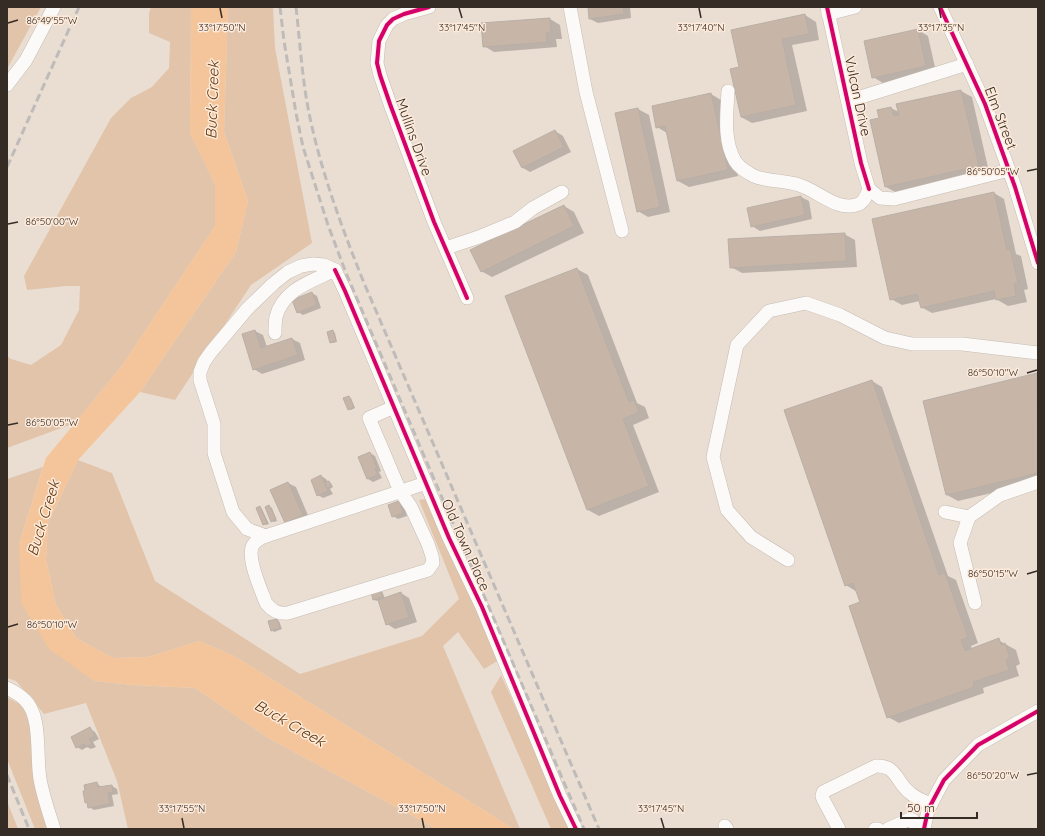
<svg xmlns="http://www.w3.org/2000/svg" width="1045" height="836" viewBox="0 0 1045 836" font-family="Quicksand,sans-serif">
<rect width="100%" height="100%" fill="#eaded3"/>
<g fill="#e1c4aa">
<polygon points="7,7 41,7 7,69"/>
<polygon points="151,7 191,7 190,133 215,184 215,226 121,367 75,423 7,448 7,356 11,359 31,365 61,345 79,310 80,286 66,286 27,290 24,276 111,118 131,98 152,87 169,68 170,42 149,33 149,13"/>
<polygon points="228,7 273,7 275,48 312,243 251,285 175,400 140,392 236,252 248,201 224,132"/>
<polygon points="78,460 112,473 155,581 300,674 422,636 459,599 419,500 426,499 499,660 484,669 458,632 443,646 520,829 514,829 234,656 199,641 148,657 113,658 76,638 56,605 46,560 48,523"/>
<polygon points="43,467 19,544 94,681 133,685 195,688 270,739 437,829 128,829 117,781 86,703 44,714 16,681 7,678 7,479"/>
<polygon points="501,675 570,829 551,829 491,692"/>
<polygon points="7,697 21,705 31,721 48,829 35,829 7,759"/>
<polygon points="7,801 18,829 7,829"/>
</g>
<polygon fill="#f4c59a" points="191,7 228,7 224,132 248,201 236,252 140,392 78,460 48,523 46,560 56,605 76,638 113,658 148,657 199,641 234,656 514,829 437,829 270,739 195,688 133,685 94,681 49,649 21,603 19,544 46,458 121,367 215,226 215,184 190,133"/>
<g fill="#0003">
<polygon points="589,7 630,7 631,18 598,23 590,19"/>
<polygon points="805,15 816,22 819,40 792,45 807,111 752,123 741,117 741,68"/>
<polygon points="550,19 560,25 562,39 556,39 557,47 494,52 484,46"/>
<polygon points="918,30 928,36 936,72 883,83 873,77"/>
<polygon points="961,91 972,97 989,172 897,193 886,187 891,108 899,112 897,105"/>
<polygon points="711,94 721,100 738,176 689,187 678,181 667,133 657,127"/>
<polygon points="638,109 649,115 670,212 648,217 638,211"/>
<polygon points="555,131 563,136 571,152 530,172 523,168"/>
<polygon points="994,193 1004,199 1016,254 1021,256 1028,289 1024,290 1027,302 1008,306 996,299 932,313 921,307 920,301 902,305 891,299"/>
<polygon points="801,197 809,201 812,219 760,231 752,226"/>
<polygon points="564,206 574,212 584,233 492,277 481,271"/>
<polygon points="844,234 855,240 857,267 742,273 731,267"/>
<polygon points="577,269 588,275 637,403 645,407 649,418 633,425 659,492 599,516 588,510 506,296"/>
<polygon points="312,293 317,296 321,308 303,315 298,312"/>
<polygon points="255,331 263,335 267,347 292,339 300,343 305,360 262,374 254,369"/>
<polygon points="332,331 335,333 337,342 333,343 331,342"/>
<polygon points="1037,374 1038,482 958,501 947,495 924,401"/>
<polygon points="872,381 882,387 948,576 956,580 978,643 971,646 972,649 998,640 1016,650 1020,664 1016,666 1019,676 983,688 984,693 899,723 888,717 861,603 857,592 846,585"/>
<polygon points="348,397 351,398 355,408 351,410 349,409"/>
<polygon points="370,453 375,456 381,471 379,472 382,478 373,482 368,479 359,458"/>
<polygon points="321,476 326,479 328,482 331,483 333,487 330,489 333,494 323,498 318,495"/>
<polygon points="288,483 296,487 310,520 286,523"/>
<polygon points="399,502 404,505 407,516 398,519 393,516"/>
<polygon points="269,506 272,508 277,521 274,522 272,521"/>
<polygon points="260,507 262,509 269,524 266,525 264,524"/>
<polygon points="380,590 382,591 385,599 401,593 409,598 417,622 395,629 387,624 379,600 376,601 374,599"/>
<polygon points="277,620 279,621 282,629 274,632 272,630"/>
<polygon points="90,729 95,732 99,739 93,742 96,747 91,749 87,747 82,750 77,747"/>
<polygon points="97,783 102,788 112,786 117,789 118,794 112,795 114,806 94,810 89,807 89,804 86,802"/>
</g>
<g fill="#c7b6a7" stroke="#b9afa7">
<polygon points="588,7 623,7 624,14 589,19"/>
<polygon points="805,14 809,34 782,39 796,105 741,117 730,69 739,67 731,30"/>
<polygon points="550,18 551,33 546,33 547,42 483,47 481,23"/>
<polygon points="918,29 926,66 872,78 864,41"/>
<polygon points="961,90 979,166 885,187 870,120 879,118 877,110 891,107 894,116 899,115 896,104"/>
<polygon points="711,93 728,170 677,181 665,126 656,128 652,106"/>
<polygon points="638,108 660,207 637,212 615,113"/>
<polygon points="555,130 564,147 522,168 513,151"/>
<polygon points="994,192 1007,250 1010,249 1018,283 1014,284 1016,296 996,300 994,291 921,308 917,294 890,300 872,219"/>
<polygon points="801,196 805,215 751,227 747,208"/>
<polygon points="564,205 574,226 481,272 470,250"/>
<polygon points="845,233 846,261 730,268 728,239"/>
<polygon points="577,268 629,402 634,400 639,412 623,419 649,486 587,510 505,296"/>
<polygon points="312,292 317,305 297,313 292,300"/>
<polygon points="255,330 261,348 292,338 298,355 253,370 242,334"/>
<polygon points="333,330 336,341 330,343 327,332"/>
<polygon points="1037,373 1038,473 946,495 923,401"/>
<polygon points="872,380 939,575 945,573 968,637 961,640 965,651 999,638 1001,645 1005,643 1010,658 1006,660 1009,670 973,682 974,687 887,718 849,606 860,602 853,583 845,586 784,410"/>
<polygon points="349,396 354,407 348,410 343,398"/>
<polygon points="370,452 377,468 375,469 378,475 367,479 358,457"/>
<polygon points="321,475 328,491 317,496 311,480"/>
<polygon points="329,481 331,486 327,488 325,482"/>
<polygon points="288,482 303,515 285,523 270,490"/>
<polygon points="399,501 403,513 392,517 388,505"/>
<polygon points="269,505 276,519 271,522 265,507"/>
<polygon points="260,506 267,523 263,525 256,508"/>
<polygon points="380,589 383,597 373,600 371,592"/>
<polygon points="401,592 409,617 386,625 378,600"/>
<polygon points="277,619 280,628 271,631 268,621"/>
<polygon points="90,727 95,736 89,739 92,744 86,747 84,744 76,748 71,737"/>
<polygon points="97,782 98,787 112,785 113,792 108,793 110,804 88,808 87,802 85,803 83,791 85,791 84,785"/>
</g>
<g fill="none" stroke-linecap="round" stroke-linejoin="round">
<g stroke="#c4bbb2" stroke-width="14">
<g id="minor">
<polyline points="429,7 404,14 393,19 387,25 379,41 377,63 380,75 390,104 434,222 467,298"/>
<polyline points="570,7 586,92 622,231"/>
<polyline points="827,7 861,163 869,189"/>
<polyline points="940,7 985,104 1015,187 1038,263"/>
<polyline points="828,14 855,7"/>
<polyline points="7,85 26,60 54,7"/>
<path d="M728,91C727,114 723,140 735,161C739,168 747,172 754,176C768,182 784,180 799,185C817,190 836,211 856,205C864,203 866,196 869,189"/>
<polyline points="848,101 967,64"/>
<polyline points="869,189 880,198 894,199 1009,170"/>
<polyline points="446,248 479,237 515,222 533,208 562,192"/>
<polyline points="335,270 345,291 449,538 482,607 560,796 576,829"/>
<polyline points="335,270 324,265 313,264 301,266 288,272 274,283 247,309 211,352 204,362 200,372 200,380 214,424 214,453 233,512 247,529 266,536 426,483"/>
<path d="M275,333C275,327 275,322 276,317C283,289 313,281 335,270"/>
<polyline points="945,512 969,517"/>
<path d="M266,536C261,538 256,540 253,545C246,557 261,590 266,603C272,611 278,614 288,613L428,570L433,563L432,556L428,544L411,507L400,491L369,418L394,407"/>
<polyline points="788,560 751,537 727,510 713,457 737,345 769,311 806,303 840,315 885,338 912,344 962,344 1038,353"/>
<polyline points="975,603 960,543 969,517 1000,495 1038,482"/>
<path d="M7,688C13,691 20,695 25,700C42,716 36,756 40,779C43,796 49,813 54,829"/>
<polyline points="725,826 727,829"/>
<path d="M839,829L823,799L822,796L823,792L876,766C897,765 896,782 909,792C915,798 923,801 931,804"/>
<polyline points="875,829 878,829"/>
<polyline points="888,829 910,819 913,820 917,829"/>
<polyline points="924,829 928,810 944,780 978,745 1038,711"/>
</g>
</g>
<use href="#minor" stroke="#fcfaf8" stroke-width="13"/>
<g stroke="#bebbb9" stroke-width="3" stroke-dasharray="8 4" stroke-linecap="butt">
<polyline points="280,7 284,41 296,113 303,147 328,225 346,273 419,444 584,829"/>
<path d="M296,7C300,42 302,78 309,113C321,172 342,228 364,283L599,829"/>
<polyline points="7,167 79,7"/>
<polyline points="7,775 29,829"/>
</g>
<g stroke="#feebdb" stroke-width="6">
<g id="cycleway">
<polyline points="429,7 404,14 393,19 387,25 379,41 377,63 380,75 390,104 434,222 467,298"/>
<polyline points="827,7 861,163 869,189"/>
<polyline points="940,7 985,104 1015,187 1038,263"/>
<polyline points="335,270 345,291 449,538 482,607 560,796 576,829"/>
<polyline points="924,829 928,810 944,780 978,745 1038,711"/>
</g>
</g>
<use href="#cycleway" stroke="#d6006c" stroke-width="4"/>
</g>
<path fill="none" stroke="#352c25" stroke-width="1.5" d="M220,8L222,18M459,8L462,18M699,8L701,18M939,8L941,18M8,23L18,20M1027,171L1037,169M8,224L18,222M1027,373L1037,370M8,425L18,423M1027,574L1037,571M8,627L18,624M1027,775L1037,773M182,818L184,828M422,818L424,828M661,818L664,828"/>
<g text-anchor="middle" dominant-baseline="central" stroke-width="3" stroke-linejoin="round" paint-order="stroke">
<g font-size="14" fill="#352c25" stroke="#feebdb">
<text transform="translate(858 96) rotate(78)">Vulcan Drive</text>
<text transform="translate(1001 118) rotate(69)">Elm Street</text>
<text transform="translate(414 137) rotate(70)">Mullins Drive</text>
<text transform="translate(466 545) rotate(66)">Old Town Place</text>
</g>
<g font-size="15" font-style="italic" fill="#61380d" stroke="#feebdb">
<text transform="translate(212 100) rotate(-88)">Buck Creek</text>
<text transform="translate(43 518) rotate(-73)">Buck Creek</text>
<text transform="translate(290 723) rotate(30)">Buck Creek</text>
</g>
</g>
<g font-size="10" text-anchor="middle" fill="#352c25" stroke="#feebdb" stroke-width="3" stroke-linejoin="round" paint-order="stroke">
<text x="52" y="24">86°49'55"W</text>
<text x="222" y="31">33°17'50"N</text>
<text x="462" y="31">33°17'45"N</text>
<text x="701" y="31">33°17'40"N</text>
<text x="941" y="31">33°17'35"N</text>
<text x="993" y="175">86°50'05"W</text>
<text x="52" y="225">86°50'00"W</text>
<text x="993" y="376">86°50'10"W</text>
<text x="52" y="426">86°50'05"W</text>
<text x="993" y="577">86°50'15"W</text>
<text x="52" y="628">86°50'10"W</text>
<text x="993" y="779">86°50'20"W</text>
<text x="182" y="812">33°17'55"N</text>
<text x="422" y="812">33°17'50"N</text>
<text x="661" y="812">33°17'45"N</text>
</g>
<rect width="1045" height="836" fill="none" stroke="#352c25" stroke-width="16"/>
<path d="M901 812v6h76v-6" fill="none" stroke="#352c25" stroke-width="2"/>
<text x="907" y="812" font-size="12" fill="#352c25" stroke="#feebdb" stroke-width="3" paint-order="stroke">50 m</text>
</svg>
